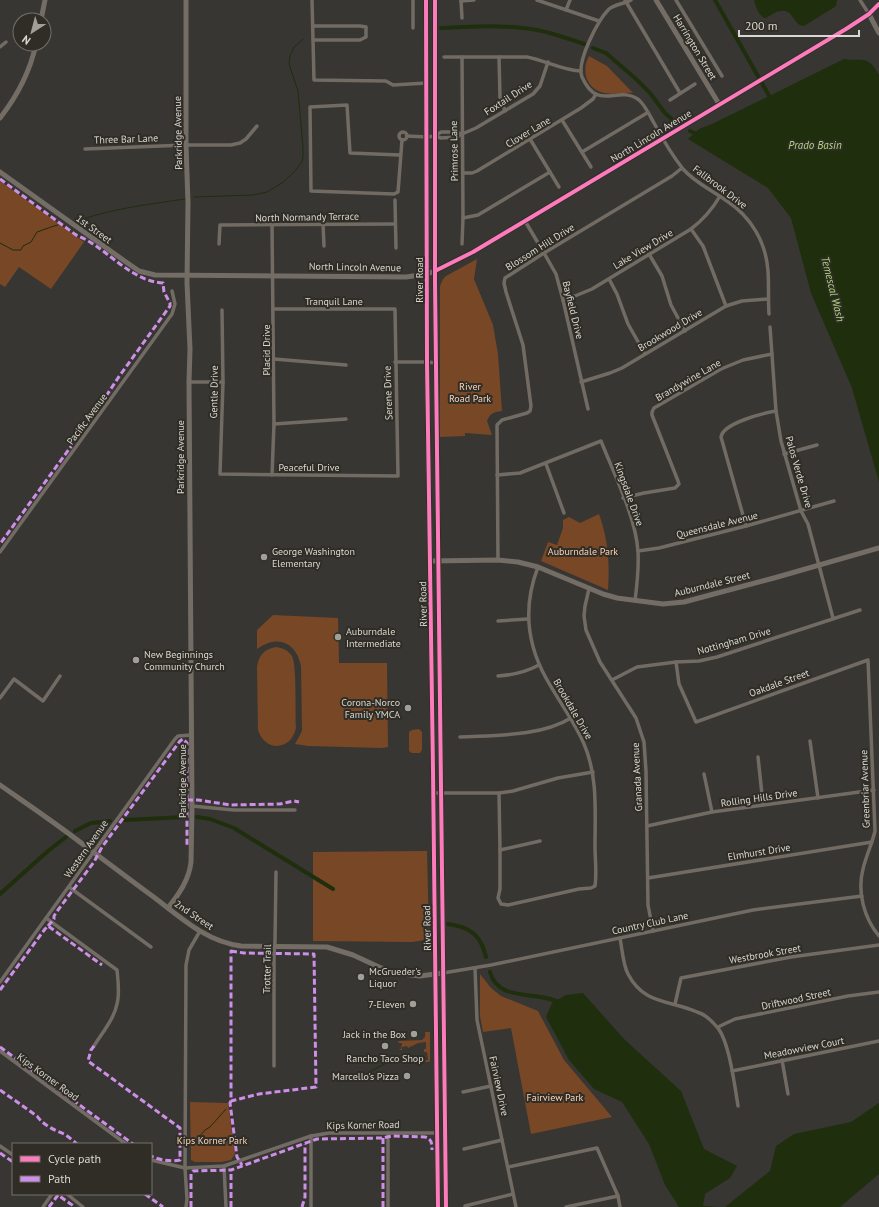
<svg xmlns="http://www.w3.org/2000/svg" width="879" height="1207" viewBox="0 0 879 1207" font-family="'PT Sans',sans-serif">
<rect width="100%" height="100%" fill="#373632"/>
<g fill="#784726">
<path d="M589,56L607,66L633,93C624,92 613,95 604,93C586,89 581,70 589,56Z"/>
<polygon points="0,181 84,242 51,289 19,267 5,287 0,284"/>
<path d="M477,259L474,279L493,325L498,354L502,411C494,412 490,413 487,421L492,435L465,433V436L440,437V286L443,279L446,276Z"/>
<path d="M599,514C608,539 610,563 608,590L541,561L548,542L557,545L563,528V520L569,517L580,523Z"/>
<path d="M273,615L338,618L339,663H387L388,747L382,748L308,746L295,744L302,731L301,666C296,642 278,634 257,649V630Z"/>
<path d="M276,647C283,648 288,650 292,656C297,665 295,715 296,728C291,751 265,752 258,730L257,668C258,656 264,649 276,647Z"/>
<polygon points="419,729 422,732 422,750 420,753 412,753 409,751 409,732 412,730"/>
<path d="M427,851L429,936C424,941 419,941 412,942L313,941V852Z"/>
<polygon points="480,974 491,988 501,996 538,1011 564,1060 612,1117 531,1134 511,1028 483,1032 480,1016"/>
<polygon points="425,1032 430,1032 430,1061 429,1062 425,1062 426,1060 428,1060 427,1052 424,1052 424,1049 426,1049 426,1042 418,1043 408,1048 407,1046 402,1047 402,1050 398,1050 401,1049 402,1043 398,1043 399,1041 422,1040 425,1037"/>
<polygon points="190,1102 228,1103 235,1154 231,1160 221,1162 195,1162 191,1160"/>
</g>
<g fill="#1f2e0c">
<path d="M754,0H837L836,6L833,8L804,26C793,26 794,9 781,11C775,11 771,16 765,18C758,15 756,7 754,0Z"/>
<path d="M844,59C864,62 867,54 879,75V482L852,388L811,293L791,218L768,188L688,139L699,129L712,124Z"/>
<polygon points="583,993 624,1039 681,1091 704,1149 737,1166 730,1178 705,1194 703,1206 720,1207 679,1207 665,1185 649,1144 622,1102 594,1089 569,1060 546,1017 552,1003 566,995"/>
<polygon points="879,1103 879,1174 840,1207 725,1207 770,1171 776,1146 794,1134 851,1122"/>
</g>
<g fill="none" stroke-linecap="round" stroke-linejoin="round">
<g stroke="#1f2e0c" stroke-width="1">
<polyline points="194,197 253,195 267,192 282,183 294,172 302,162 303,157 303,148 298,91 289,64 290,56 294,47 303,39"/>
<path d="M83,219C116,208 151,204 185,199"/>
<polyline points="0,243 13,250 21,250 23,246 31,242 37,232 54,226 58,225"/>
<polyline points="355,1080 388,1062"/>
<polyline points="193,1144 205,1130 210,1127 226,1109"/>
</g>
<g stroke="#1f2e0c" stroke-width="4">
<polyline points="715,0 772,101"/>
<path d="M441,28C473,27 506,24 537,30C553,33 569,39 584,44"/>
<polyline points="593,48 606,53 636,79 650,93 665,113 674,121"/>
<polyline points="690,131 699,135"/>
<polyline points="197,817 210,819 234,828 333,889"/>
<polyline points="125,820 185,817"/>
<polyline points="75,831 91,823 110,821"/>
<polyline points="0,894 48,851 66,837"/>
<path d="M448,924C470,927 481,935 486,957"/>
<path d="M490,972C498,1003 539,990 560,1003"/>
</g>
<g stroke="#716b63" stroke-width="3.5">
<polyline points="312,0 314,80 386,81 393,85 427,83"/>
<polyline points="413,0 413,28"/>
<polyline points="461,0 462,18"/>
<polyline points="537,0 599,21"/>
<polyline points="625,0 680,93"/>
<path d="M631,0C624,4 615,4 609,9C598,20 576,62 582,77C598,113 618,84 639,100C645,105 650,116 654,123C662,138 672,155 683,169C695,183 712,190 727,201C751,217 766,242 768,271C769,285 768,299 769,314"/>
<polyline points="676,0 722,76"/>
<polyline points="860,0 869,14"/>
<polyline points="461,1 474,0"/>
<polyline points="566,10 570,0"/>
<polyline points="313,26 360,26 366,27 366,37 360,40 313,40"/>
<polyline points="0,47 6,42"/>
<path d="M444,57H527C544,60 564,71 581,71"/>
<polyline points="462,57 463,218 462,244"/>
<polyline points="499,57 500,97 505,111"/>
<polyline points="670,100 695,84"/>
<polyline points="562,120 591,167"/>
<circle cx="403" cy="136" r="4"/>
<polyline points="407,136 427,137 435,136 441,132 457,132 462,134"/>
<polyline points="435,136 441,138 457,137 462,134 476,128 533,94 540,86 548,62"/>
<polyline points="530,139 559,187"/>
<polyline points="85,149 186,145 231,145 240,143 246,139 257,126"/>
<polyline points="582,152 647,113"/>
<polyline points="400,155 350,153 347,105 310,107 311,191 394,194 398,192 402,140"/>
<polyline points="463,173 472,173 477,171 581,108 593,99 596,94"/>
<polyline points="395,200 396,248"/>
<polyline points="463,218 478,215 550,172"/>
<polyline points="525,221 544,253 556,274 563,300 588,409"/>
<polyline points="323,224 324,246"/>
<polyline points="691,229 703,246 726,306"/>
<polyline points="219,244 220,225 395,224"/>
<polyline points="649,254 662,276 671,305 685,331"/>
<polyline points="609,279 617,294 628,324 645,354"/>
<path d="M563,300L575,296L592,289L691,229C704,219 712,210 720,196"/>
<polyline points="222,310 223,382 220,474 398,476 395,309 273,309"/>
<polyline points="770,327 776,411 781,441 801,511 808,524 833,618"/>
<polyline points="274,359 346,365"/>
<polyline points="395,362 427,362 436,363"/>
<polyline points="189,382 223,382"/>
<polyline points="581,382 610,373 622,368 726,306 742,301 768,299"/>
<polyline points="274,424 346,419"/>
<polyline points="784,454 817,445"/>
<polyline points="546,464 564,513"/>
<polyline points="272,475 274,424 272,225"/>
<path d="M497,475L520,473L601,441C614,474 636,517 638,552C639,568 637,585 635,601"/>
<polyline points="623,498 644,493 675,488 679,484 678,481 652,415 652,412 654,408 721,369 743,360 772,354"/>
<path d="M746,526L721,437C723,423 764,413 776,411"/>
<polyline points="638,551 659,548 746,526 834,501"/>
<polyline points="0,552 172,314 175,304 172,291"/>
<polyline points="498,560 497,425 502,420 527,413 530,411 531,406 523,345 506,292 504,283 505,278 544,253 672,176 682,168"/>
<polyline points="589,589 585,606 584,616 586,630 600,662 636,718 644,742 646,771 648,905 653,931"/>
<polyline points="498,621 528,619"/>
<path d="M676,662L679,684L696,722L868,660L875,831C872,844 866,856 863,869C857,892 864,918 879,936"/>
<path d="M498,676C513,675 526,672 539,665"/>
<polyline points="612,680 637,667 676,662 699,661 717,657 860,610"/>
<polyline points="0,698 14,679 43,701 60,676"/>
<path d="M460,737C494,735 540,737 571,718"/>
<polyline points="810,741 818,798"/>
<polyline points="758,757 763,804"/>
<polyline points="704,774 712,812"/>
<polyline points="434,793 499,793 513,791 558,778 593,772"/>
<path d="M499,793L500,850V889L498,898L501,904L508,905L579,889L591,888L595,886C597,873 595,859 595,846C595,812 598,776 584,744C574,721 558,700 546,678C526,642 523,606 538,567"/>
<polyline points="192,806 234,810 295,810"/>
<polyline points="647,826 712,812 874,790"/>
<polyline points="500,850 540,841"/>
<polyline points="648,878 872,842"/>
<polyline points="69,887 151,947"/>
<path d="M46,918L117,970C118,981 120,993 117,1004C114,1019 102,1033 94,1046"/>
<path d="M620,938C622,948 623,965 628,974C644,1005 670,1000 697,1012C704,1014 712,1021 717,1027C729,1040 735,1087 738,1106"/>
<polyline points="475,968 477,1020 516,1207"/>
<polyline points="443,973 491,965 753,910 862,896"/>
<polyline points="0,982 175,739 178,736 191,735"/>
<polyline points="675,1004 681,978 791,957 879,945"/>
<polyline points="718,1027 735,1019 848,996 879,992"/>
<polyline points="0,1051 126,1144"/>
<polyline points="782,1060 788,1094"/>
<polyline points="274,1066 274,954 275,942 276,872"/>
<polyline points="732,1071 879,1041"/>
<polyline points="463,1092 491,1086"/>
<polyline points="388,1133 388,1207"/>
<polyline points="311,1136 311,1207"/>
<polyline points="0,1146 13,1155"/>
<polyline points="464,1149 502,1140"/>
<polyline points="151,1160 185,1168 224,1166 311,1136 329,1133 437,1133"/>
<polyline points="224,1166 226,1207"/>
<polyline points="508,1167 597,1148 618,1196 620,1207"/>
<polyline points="67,1194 83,1207"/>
<polyline points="465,1206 513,1194"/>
<polyline points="43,1207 52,1194"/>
<polyline points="186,1207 187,1199 185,1168 186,965 189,950 200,931"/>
<polyline points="566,1207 618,1196"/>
</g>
<g stroke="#736d65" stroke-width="5">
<polyline points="656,0 719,104"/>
<polyline points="869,14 879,33"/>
<polyline points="41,20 45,0"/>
<path d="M0,118C18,95 30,72 36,44"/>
<polyline points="0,172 126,262 139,271 155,275 406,277 427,274 435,271 473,252 846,29 869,14 879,4"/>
<polyline points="431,561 498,560 518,562 538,567 603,594 617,598 663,604 684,602 774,578 879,548"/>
<path d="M0,785C30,806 60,826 89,849C111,865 133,882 155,898C181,918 207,942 241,946L327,947L353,955L379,967L394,973L420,976L443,973"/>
<path d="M168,908C179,894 189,880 191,862L192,806L189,382L190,349L187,283L188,203L186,145V0"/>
</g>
<g stroke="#716b62" stroke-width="5.5">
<polyline points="426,0 427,362 433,770 438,1207"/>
<polyline points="435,0 435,282 446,1207"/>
</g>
<g stroke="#ce8fe9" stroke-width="3" stroke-dasharray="6 3" stroke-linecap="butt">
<path d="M0,179L76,235C107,247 129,281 163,283L164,292L170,303V306L118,378L91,419L0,544"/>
<polyline points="187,800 198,800 231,805 280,804 294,801 299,802"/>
<polyline points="48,926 54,919 54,916 58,910 94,862 102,847 180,741 183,739 187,743 187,846"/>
<polygon points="231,951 244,953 314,954 316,1087 259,1094 231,1101"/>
<polyline points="0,990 45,929 48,926 102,965"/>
<path d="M94,1046L91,1050L88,1061L180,1128V1160C171,1162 159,1160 151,1156"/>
<polyline points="0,1047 133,1144"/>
<path d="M0,1090L37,1116C43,1125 54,1130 64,1134C68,1136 73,1141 77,1144"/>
<polyline points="231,1101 230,1103 237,1157 242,1165"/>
<polyline points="0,1153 13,1162"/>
<polyline points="145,1194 163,1207"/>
<polyline points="49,1207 58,1195 75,1207"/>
<path d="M191,1207V1174L193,1171L231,1170L317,1139L383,1138L392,1136L425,1137C432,1139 432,1144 432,1150"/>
<polyline points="231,1207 231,1170"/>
<polyline points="302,1207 305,1197 305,1144"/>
<polyline points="383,1207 383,1138"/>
</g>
<g stroke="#2f2d25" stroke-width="6">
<g id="cycleway">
<polyline points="426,0 427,362 433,770 438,1207"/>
<polyline points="435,0 435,282 446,1207"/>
<polyline points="435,271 473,252 846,29 869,14 879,4"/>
</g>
</g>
<use href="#cycleway" stroke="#fd7abc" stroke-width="4"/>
</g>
<g fill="#a09f9a" stroke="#2f2d25" stroke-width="1.5">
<circle cx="264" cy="557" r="4"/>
<circle cx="338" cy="637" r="4"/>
<circle cx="136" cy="660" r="4"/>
<circle cx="408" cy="708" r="4"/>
<circle cx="361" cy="977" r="4"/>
<circle cx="413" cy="1004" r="4"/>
<circle cx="414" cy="1034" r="4"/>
<circle cx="385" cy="1046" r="4"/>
<circle cx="407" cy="1076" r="4"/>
</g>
<g text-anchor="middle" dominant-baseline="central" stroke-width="4" stroke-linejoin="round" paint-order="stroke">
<g font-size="10" fill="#d9d7d2" stroke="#2f2d25">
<text transform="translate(695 47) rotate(59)">Harrington Street</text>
<text transform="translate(508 98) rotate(-33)">Foxtail Drive</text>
<text transform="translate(528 132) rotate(-31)">Clover Lane</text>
<text transform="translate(178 133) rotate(-91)">Parkridge Avenue</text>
<text transform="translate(651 136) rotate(-31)">North Lincoln Avenue</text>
<text transform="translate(126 139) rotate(-2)">Three Bar Lane</text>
<text transform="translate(454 151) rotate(-91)">Primrose Lane</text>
<text transform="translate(720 187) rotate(37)">Fallbrook Drive</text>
<text transform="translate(307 217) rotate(-1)">North Normandy Terrace</text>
<text transform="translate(94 229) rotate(36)">1st Street</text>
<text transform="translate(540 247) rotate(-32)">Blossom Hill Drive</text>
<text transform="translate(643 249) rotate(-31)">Lake View Drive</text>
<text transform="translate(355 267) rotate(1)">North Lincoln Avenue</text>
<text transform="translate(419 280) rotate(-90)">River Road</text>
<text x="334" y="301">Tranquil Lane</text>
<text transform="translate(573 310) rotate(76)">Bayfield Drive</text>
<text transform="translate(670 330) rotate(-31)">Brookwood Drive</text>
<text transform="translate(266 350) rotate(-90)">Placid Drive</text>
<text transform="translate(688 380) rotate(-30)">Brandywine Lane</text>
<text transform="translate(214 392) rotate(-89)">Gentle Drive</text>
<text transform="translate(388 393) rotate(-92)">Serene Drive</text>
<text transform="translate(87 419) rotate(-54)">Pacific Avenue</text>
<text transform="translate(180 457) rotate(-90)">Parkridge Avenue</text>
<text x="309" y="467">Peaceful Drive</text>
<text transform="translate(799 472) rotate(74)">Palos Verde Drive</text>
<text transform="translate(629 494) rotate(70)">Kingsdale Drive</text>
<text transform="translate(717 525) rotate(-14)">Queensdale Avenue</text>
<text transform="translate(712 584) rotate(-14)">Auburndale Street</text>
<text transform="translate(423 604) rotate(-91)">River Road</text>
<text transform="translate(734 641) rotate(-16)">Nottingham Drive</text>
<text transform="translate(779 683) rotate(-20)">Oakdale Street</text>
<text transform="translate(573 709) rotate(60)">Brookdale Drive</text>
<text transform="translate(637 777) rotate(-93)">Granada Avenue</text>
<text transform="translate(182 781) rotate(-90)">Parkridge Avenue</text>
<text transform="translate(865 789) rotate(-92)">Greenbriar Avenue</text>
<text transform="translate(759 798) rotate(-8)">Rolling Hills Drive</text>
<text transform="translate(86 849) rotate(-55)">Western Avenue</text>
<text transform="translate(759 852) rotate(-9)">Elmhurst Drive</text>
<text transform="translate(194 915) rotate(34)">2nd Street</text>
<text transform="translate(650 923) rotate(-12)">Country Club Lane</text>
<text transform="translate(427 928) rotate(-91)">River Road</text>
<text transform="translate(765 954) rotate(-10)">Westbrook Street</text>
<text transform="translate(267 969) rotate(-89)">Trotter Trail</text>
<text transform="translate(796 999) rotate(-12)">Driftwood Street</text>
<text transform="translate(804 1048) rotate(-11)">Meadowview Court</text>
<text transform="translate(48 1077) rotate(36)">Kips Korner Road</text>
<text transform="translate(499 1086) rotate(78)">Fairview Drive</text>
<text transform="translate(363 1125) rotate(-1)">Kips Korner Road</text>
</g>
<g font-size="10" fill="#fbd4bc" stroke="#2f2d25">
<text x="470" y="386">River<tspan x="470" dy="12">Road Park</tspan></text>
<text x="583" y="551">Auburndale Park</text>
<text x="555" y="1097">Fairview Park</text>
<text x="212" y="1140">Kips Korner Park</text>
</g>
<g font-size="10" fill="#d9d7d2" stroke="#2f2d25" text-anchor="start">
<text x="272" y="551">George Washington<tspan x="272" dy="12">Elementary</tspan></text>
<text x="346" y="631">Auburndale<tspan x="346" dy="12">Intermediate</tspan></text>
<text x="144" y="654">New Beginnings<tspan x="144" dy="12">Community Church</tspan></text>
<text x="400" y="702" text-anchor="end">Corona-Norco<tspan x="400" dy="12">Family YMCA</tspan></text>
<text x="369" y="971">McGrueder's<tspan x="369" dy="12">Liquor</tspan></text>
<text x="405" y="1004" text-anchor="end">7-Eleven</text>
<text x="406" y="1034" text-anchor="end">Jack in the Box</text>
<text x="385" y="1058" text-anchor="middle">Rancho Taco Shop</text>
<text x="399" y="1076" text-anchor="end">Marcello's Pizza</text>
</g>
<g font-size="11" font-style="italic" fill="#abda79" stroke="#2f2d25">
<text x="815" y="145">Prado Basin</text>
<text transform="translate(833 289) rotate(76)">Temescal Wash</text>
</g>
</g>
<rect x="12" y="1143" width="140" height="52" fill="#2f2d25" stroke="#73716a"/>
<rect x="20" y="1156" width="20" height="6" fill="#fd7abc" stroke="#73716a"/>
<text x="48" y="1163" font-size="12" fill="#d9d7d2">Cycle path</text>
<rect x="20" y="1176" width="20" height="6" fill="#ce8fe9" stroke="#73716a"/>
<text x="48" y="1183" font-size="12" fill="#d9d7d2">Path</text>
<g transform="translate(32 32) rotate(216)"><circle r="19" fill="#2f2d25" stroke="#73716a"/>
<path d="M0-3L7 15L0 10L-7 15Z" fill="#a09f9a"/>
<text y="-6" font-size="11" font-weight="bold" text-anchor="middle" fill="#d9d7d2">N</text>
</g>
<path d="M739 30v6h120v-6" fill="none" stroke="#d9d7d2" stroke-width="2"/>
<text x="745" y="30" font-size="12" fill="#d9d7d2" stroke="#2f2d25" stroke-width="3" paint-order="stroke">200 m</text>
</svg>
